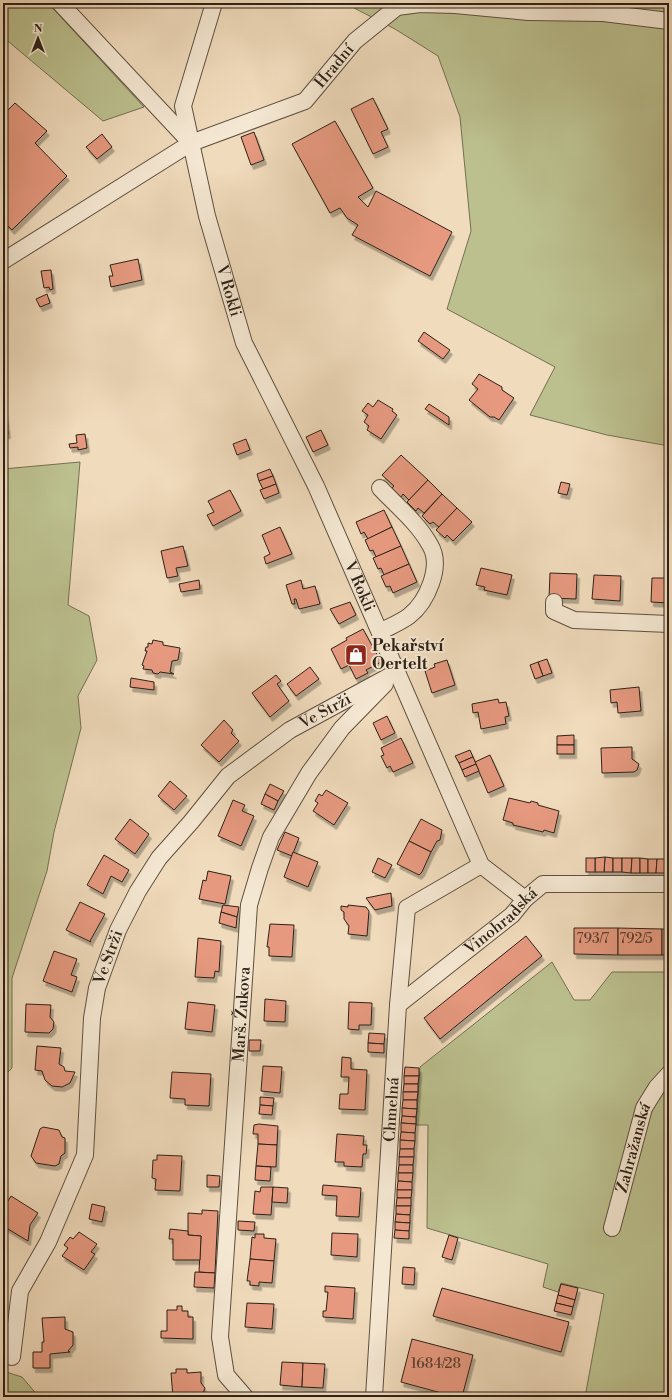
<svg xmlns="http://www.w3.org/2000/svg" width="672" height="1400" viewBox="0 0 672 1400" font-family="'Libre Bodoni',serif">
<defs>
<filter id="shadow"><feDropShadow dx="2.5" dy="4.5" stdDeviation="0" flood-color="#0004"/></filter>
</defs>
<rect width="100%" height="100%" fill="#f0dbbc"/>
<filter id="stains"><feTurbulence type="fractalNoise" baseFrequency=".005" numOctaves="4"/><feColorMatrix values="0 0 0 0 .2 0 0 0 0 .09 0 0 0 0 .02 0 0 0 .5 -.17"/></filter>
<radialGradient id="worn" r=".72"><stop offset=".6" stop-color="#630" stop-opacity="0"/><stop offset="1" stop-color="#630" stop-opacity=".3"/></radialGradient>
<g fill="#bcc08f" stroke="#747053">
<polygon points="3,3 48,3 144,107 103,121 3,37"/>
<polygon points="356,3 669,3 669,446 607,435 530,415 555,367 447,309 471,231 460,117 438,56 395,29 354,8"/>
<polygon points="80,462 68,605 89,616 97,660 78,696 81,728 54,832 47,871 12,978 12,1068 3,1077 3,469"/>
<polygon points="552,962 574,1000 590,1000 612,972 669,972 669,1397 585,1397 604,1294 561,1283 558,1292 543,1287 548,1264 427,1228 428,1125 416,1125 420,1067"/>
<polygon points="3,1371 22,1377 39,1397 3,1397"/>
</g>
<g fill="#e6997f" stroke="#2d2117" filter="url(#shadow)">
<polygon points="373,98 388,129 381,132 388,147 373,154 351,109"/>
<polygon points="15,103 47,131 35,143 67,176 12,230 3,221 3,111 5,113"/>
<polygon points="335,121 373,188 358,197 368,207 376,191 452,232 430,276 352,235 358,225 347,218 340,208 330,213 292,144"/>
<polygon points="254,132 264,160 251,165 241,137"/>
<polygon points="102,134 112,147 97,159 86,147"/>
<polygon points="138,259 142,280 111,287 109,276 113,276 110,265"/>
<polygon points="51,270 53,289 50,290 49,287 44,288 41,271"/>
<polygon points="47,294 50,303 40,307 36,299"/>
<polygon points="424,332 450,350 443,359 418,341"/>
<polygon points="479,374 502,387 502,390 514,398 499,420 494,417 490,417 469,400 478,389 472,384"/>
<polygon points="378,400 393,409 392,411 397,415 381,439 367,430 369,426 364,422 368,415 362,411 368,403 373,407"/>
<polygon points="429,404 449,417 449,425 425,409"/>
<polygon points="5,411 8,434 3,434 3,412"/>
<polygon points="321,430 328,445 313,452 306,437"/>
<polygon points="85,434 87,448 78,450 78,447 70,448 69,444 77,443 76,435"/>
<polygon points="246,439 250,450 237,455 233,444"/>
<polygon points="401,455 428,480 409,500 403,494 401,497 392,488 394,486 382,475"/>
<polygon points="270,469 273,476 259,481 257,474"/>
<polygon points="273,476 276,484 263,489 259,481"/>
<polygon points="428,480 442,494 424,513 418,508 416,511 407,502"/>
<polygon points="561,482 570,484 567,495 558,493"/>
<polygon points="276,484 279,493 264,499 260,490"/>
<polygon points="230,490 241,511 213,526 207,515 214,512 208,501"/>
<polygon points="442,494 457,508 439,527 433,522 430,524 422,516"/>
<polygon points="457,508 472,522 453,541 447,535 445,538 436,530"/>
<polygon points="384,510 392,527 368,539 364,532 361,534 356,522"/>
<polygon points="280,527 292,554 266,564 264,557 270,554 262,535"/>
<polygon points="392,527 401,546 376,557 373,550 370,551 365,540"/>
<polygon points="183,546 188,566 176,568 178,576 167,578 161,551"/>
<polygon points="401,546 409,564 384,575 381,568 378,569 373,558"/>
<polygon points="409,564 417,582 393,593 390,586 386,587 381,576"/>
<polygon points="481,568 512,575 507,595 484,590 485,587 476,585"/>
<polygon points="550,573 577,574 576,599 549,598"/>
<polygon points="594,575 621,576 620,601 592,599"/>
<polygon points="652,578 669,578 669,603 651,602"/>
<polygon points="199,580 200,589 181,592 179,584"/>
<polygon points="301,580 303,589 315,586 320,604 299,609 296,599 294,599 295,604 292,604 286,585"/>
<polygon points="350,602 356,615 339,624 330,609"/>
<polygon points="363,629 381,662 366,670 368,673 356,679 349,665 341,669 331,649 347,640 346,638"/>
<polygon points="153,640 163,642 163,645 180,648 178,660 172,661 170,672 174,674 160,672 158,674 153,673 152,670 143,669 144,666 142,665 147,651 145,651 146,647 148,647 148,643 152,644"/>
<polygon points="547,659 552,673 543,676 538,662"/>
<polygon points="447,660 455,685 432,693 425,671 435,667 434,664"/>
<polygon points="538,662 543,676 535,679 530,665"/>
<polygon points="310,667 319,679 296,696 287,684"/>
<polygon points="276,675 281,681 277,684 289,701 270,717 252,693"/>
<polygon points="131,678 154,682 154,690 130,687"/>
<polygon points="639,687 641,711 618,713 617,702 611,703 610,690"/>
<polygon points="498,699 499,703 506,702 509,716 505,717 506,724 481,729 478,712 473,713 472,704"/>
<polygon points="387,716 395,733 381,740 373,723"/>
<polygon points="224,720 233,730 231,733 239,741 219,762 201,745"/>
<polygon points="574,735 574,745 557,745 557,736"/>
<polygon points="401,738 413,763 393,772 390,766 387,768 381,756 384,755 381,748"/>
<rect x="557" y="745" width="17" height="9"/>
<polygon points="632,747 632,759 639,764 637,770 634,772 602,773 601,748"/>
<polygon points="470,750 473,757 459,763 455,756"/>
<polygon points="490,755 504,786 488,793 475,762"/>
<polygon points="473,757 476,764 462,770 459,763"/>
<polygon points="476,764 479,771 465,777 462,770"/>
<polygon points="170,781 187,796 174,810 158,796"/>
<polygon points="270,784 284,791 278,801 265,794"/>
<polygon points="326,790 348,803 334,825 313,811 318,803 315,801 319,794 322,796"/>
<polygon points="265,794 278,801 274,810 261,804"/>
<polygon points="509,798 530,803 531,801 538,803 538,805 559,811 554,833 544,830 543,832 513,825 513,823 503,820"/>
<polygon points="233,800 245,805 242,811 254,816 241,846 218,836"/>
<polygon points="130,819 149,834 135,854 115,839"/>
<polygon points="421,819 442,830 440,840 437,841 431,852 409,841"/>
<polygon points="285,832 299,838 292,856 277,850"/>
<polygon points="409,841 431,852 422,872 419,875 397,864"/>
<polygon points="293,852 318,862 308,887 284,877"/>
<polygon points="104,855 129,870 122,882 111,876 103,894 87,885"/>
<polygon points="605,857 613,858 613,872 604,872"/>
<polygon points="605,857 604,872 595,872 595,858"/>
<polygon points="378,858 392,865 385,878 372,872"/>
<rect x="586" y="858" width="9" height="14"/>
<rect x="613" y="858" width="9" height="14"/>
<polygon points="622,858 632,858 631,873 622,872"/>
<polygon points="632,858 640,858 640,873 631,873"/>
<polygon points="640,858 648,859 648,873 640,873"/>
<polygon points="648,859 657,859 656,873 648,873"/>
<polygon points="657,859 665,859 665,873 656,873"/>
<polygon points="208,871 231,876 225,904 199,899 203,880 206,881"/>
<polygon points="391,893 392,906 375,910 366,898"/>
<polygon points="80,902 105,914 90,941 91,942 66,930"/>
<polygon points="223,905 239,907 237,917 221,912"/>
<polygon points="348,905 366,907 369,911 367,936 348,934 349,926 344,919 344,912 341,910 341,906 348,907"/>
<polygon points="221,912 237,917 236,928 219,923"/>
<polygon points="270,924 294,925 292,957 269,956 269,947 267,947"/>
<polygon points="574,928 618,928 618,955 574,954"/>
<polygon points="618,928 662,929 662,955 618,955"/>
<rect x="662" y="929" width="7" height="26"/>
<polygon points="526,936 542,956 440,1039 424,1018"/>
<polygon points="198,938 221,941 219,972 215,971 214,978 195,977"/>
<polygon points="54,951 77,959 71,975 77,977 72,992 43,981"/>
<polygon points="265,999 286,1001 285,1022 264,1021"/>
<polygon points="188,1002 215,1005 212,1032 185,1029"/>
<polygon points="349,1002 372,1003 371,1025 359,1025 359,1030 348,1029"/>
<polygon points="26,1004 51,1005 50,1017 54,1022 53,1029 49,1033 25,1032"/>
<polygon points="369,1033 385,1034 384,1044 368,1043"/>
<polygon points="249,1040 261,1040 260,1051 249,1051"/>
<polygon points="368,1043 384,1044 384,1053 368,1052"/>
<polygon points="37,1046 61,1048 59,1064 64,1067 65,1071 75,1072 70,1083 62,1087 52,1086 45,1080 42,1071 35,1070"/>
<polygon points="342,1057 351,1058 351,1069 367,1070 365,1110 339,1109 340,1094 348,1094 349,1077 341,1077"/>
<polygon points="263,1066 282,1067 280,1093 261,1091"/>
<polygon points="405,1067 419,1068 419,1076 404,1076"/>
<polygon points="172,1072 211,1074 209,1106 185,1105 185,1099 170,1098"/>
<polygon points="404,1076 419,1076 418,1084 404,1084"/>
<polygon points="404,1084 418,1084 418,1092 403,1092"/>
<polygon points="403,1092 418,1092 417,1100 403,1100"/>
<polygon points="260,1097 274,1098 273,1106 260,1105"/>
<polygon points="403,1100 417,1100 417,1109 402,1108"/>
<polygon points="260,1105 273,1106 272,1115 259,1114"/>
<polygon points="402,1108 417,1109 416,1117 402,1116"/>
<polygon points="402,1116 416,1117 416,1124 401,1123"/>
<polygon points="401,1123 416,1124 415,1133 401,1132"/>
<polygon points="259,1124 278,1126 277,1145 258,1144 258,1134 253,1134 254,1125"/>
<polygon points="43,1127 59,1130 62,1137 65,1138 65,1153 61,1156 59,1164 55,1166 36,1163 31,1156 40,1129"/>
<polygon points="401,1132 415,1133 415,1141 400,1140"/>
<polygon points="337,1134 364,1136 363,1145 367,1145 366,1154 363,1154 362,1167 344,1166 344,1162 335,1162"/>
<polygon points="400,1140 415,1141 414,1149 400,1149"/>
<polygon points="258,1144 277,1145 276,1167 256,1166"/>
<polygon points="400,1149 414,1149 414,1157 399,1157"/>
<polygon points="157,1155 182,1156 180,1191 155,1190 156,1179 152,1178 153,1160 157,1160"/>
<polygon points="399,1157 414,1157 413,1165 399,1165"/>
<polygon points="399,1165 413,1165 413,1173 398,1173"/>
<polygon points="256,1166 271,1167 270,1181 255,1180"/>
<polygon points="398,1173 413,1173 412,1182 398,1181"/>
<polygon points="207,1175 220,1176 219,1187 207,1187"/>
<polygon points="398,1181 412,1182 412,1190 397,1190"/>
<polygon points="323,1185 361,1188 359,1217 336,1216 337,1196 322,1195"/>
<polygon points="261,1187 273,1187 271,1215 253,1214 255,1191 260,1192"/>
<polygon points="273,1187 288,1188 287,1203 272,1202"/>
<polygon points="397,1190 412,1190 411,1198 397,1198"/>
<polygon points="11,1196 38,1213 30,1225 28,1241 3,1226 3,1209"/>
<polygon points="397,1198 411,1198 411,1206 396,1206"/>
<polygon points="92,1204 105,1207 102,1222 89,1219"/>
<polygon points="396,1206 411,1206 410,1215 396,1214"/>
<polygon points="202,1210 218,1211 215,1273 199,1272 201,1236 188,1235 188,1213 202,1214"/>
<polygon points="396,1214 410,1215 410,1223 395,1222"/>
<polygon points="238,1221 255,1222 254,1231 238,1230"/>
<polygon points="395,1222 410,1223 409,1231 395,1230"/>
<polygon points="170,1229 188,1231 188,1235 201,1236 200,1260 173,1260 173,1239 169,1239"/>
<polygon points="395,1230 409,1231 409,1239 394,1238"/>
<polygon points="79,1232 97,1244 91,1252 95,1254 84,1270 62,1256 68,1248 64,1245 70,1237 73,1239"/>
<polygon points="332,1233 358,1234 357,1257 331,1255"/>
<polygon points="255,1234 264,1234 264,1238 276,1239 274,1261 250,1259 252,1237 255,1238"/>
<polygon points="449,1235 458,1238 452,1260 442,1257"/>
<polygon points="250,1259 274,1261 272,1283 259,1282 259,1286 250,1285 250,1281 247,1281"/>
<polygon points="403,1267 415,1268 414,1285 402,1284"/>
<polygon points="195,1272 215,1273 214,1288 194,1287"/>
<polygon points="561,1284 578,1288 575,1300 558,1295"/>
<polygon points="325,1286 355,1288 353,1319 323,1317 323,1311 326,1311 328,1292 325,1292"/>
<polygon points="442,1288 569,1322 561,1352 433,1316"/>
<polygon points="558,1295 575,1300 573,1307 556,1303"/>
<polygon points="247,1303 274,1304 272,1329 245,1327"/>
<polygon points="556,1303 573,1307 571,1315 554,1311"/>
<polygon points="177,1306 182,1306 182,1311 188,1311 188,1317 193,1317 193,1339 161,1338 161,1331 167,1331 167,1310 177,1310"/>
<polygon points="65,1317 65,1329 73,1332 73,1345 68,1351 70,1352 50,1354 50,1368 33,1368 33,1352 42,1352 42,1342 44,1342 42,1318"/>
<polygon points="412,1339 473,1355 462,1397 456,1397 401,1382"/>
<polygon points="282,1362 303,1363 302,1387 280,1385"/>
<polygon points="303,1363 325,1364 323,1388 302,1387"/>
<polygon points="176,1369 187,1369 187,1373 201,1372 201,1383 205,1388 202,1396 173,1397 171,1373 176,1373"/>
</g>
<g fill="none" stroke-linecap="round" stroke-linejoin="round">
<g stroke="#5e5040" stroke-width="18">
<g id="minor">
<polyline points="60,3 191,143"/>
<path id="s1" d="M214,3L183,106L207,216L244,343L316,486L481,865L525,899"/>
<path id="s2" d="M3,261L191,143L305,101L355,41L397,7L420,4L455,5L528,12L603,13L669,21"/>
<path d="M380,488C397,506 418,523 430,545C443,566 427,602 409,616C401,622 389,627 380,632"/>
<polyline points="554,602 554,611 574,620 669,624"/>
<path id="s3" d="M398,1005L512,915L525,899L543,884H669"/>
<path id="s4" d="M612,1228L644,1108L657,1087L669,1074"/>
<path id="s5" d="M12,1357L20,1291L48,1242L85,1155L92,1018L97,988L118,930L138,891L159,858L191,822L228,776L290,730L397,672"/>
<path id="s6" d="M245,1397L226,1375L220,1337L249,905L260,868L271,837L309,773L342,728L385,684"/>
<path id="s7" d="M374,1397L398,1005L407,908L481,865"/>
</g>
</g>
<use href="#minor" stroke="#f5e8d3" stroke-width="16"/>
</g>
<defs>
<g id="shop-square" transform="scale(1.15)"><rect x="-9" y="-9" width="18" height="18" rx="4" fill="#8f2418" stroke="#f5e8d3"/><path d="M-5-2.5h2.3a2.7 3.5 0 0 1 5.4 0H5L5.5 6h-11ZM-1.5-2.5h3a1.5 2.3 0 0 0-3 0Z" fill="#fff"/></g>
</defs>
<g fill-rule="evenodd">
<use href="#shop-square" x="356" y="655"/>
</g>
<g text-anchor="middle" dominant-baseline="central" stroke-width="4" stroke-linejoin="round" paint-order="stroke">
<g font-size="14" fill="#5b3f31">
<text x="593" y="939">793/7</text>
<text x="636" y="939">792/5</text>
<text x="436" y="1364">1684/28</text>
</g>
<g font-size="16" fill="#2d2117" stroke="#f5e8d3">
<text stroke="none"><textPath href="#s2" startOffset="389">Hradní</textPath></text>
<text stroke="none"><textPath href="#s1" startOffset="298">V Rokli</textPath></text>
<text stroke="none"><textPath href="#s1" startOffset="622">V Rokli</textPath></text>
<text stroke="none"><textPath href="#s5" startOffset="754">Ve Strži</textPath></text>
<text stroke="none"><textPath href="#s3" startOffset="133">Vinohradská</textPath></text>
<text stroke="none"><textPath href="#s5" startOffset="418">Ve Strži</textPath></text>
<text stroke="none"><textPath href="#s6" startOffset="391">Marš. Žukova</textPath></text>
<text stroke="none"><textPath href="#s7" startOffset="288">Chmelná</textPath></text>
<text stroke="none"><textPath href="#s4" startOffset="83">Zahražanská</textPath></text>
</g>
<g font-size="16" font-weight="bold" fill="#2d2117" stroke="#f5e8d3" text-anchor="start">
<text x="372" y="646">Pekařství<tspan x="372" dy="18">Oertelt</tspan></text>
</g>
</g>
<rect width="672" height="1400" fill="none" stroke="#f0dbbc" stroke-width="16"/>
<rect x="4" y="4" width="664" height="1392" fill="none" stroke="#2d2117" stroke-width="2"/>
<rect x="8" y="8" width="656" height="1384" fill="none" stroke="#2d2117"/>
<g transform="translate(38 38)" stroke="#f5e8d3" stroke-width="3" paint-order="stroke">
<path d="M0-3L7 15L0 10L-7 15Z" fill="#2d2117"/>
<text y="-6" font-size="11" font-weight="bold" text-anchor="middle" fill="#2d2117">N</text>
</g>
<rect width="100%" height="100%" filter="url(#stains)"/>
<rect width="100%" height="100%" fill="url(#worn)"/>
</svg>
